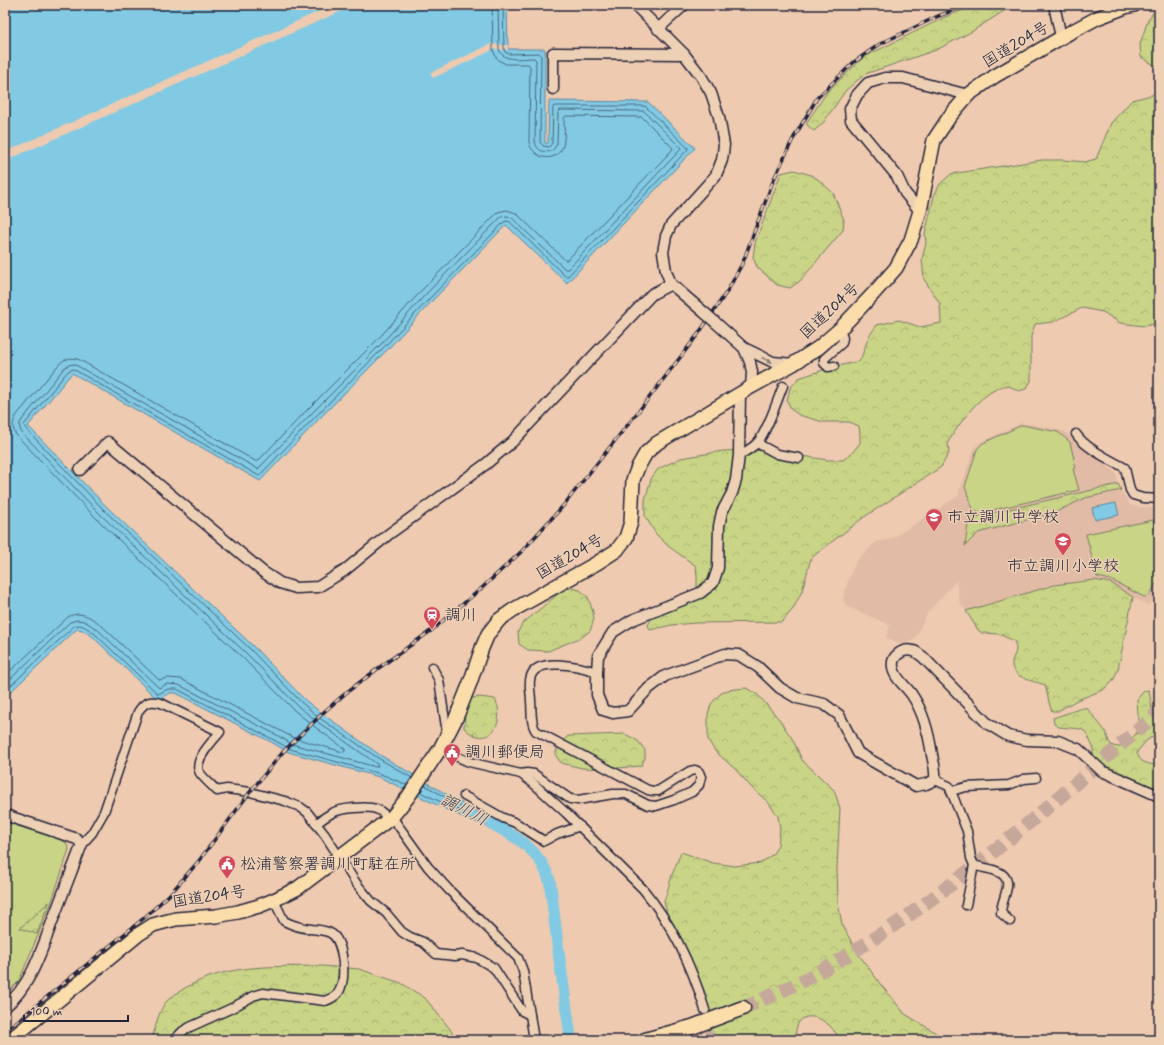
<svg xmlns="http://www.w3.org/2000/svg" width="1164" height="1045" viewBox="0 0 1164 1045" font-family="Mynerve,'Klee One',sans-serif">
<defs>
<pattern id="forest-crowns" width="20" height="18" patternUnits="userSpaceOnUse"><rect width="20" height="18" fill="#c9d487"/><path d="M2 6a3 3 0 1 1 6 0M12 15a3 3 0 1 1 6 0" fill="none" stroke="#acb675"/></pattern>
</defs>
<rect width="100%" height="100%" fill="#eecab0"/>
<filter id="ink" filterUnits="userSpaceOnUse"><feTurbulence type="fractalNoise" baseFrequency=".025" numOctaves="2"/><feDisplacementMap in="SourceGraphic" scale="8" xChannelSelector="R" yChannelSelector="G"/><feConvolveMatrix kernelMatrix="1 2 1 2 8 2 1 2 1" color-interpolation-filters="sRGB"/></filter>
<g filter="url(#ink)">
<polygon fill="#e2bba6" points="1022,423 1046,427 1065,432 1116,473 1118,484 971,518 966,545 978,533 1056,512 1085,498 1121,490 1131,506 1159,509 1159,589 1149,605 1094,580 1054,585 966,611 960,603 956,581 928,612 914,640 902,644 886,638 890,625 846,606 843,600 844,592 856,561 876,542 891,539 958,496 974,449 979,443"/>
<g fill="#c9d487" stroke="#767b61">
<polygon points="1022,425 1058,432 1070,442 1076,468 1073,469 1079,490 980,513 973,509 965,487 977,449 983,443"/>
<polygon points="1153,520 1159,544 1159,579 1149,596 1144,597 1111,580 1097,577 1086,534"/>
<polygon points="5,822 65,841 69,849 65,862 50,906 19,981 5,995"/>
</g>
<g fill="url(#forest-crowns)" stroke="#767b61">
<polygon points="976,5 1010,5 1007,9 971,32 936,50 865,74 846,90 823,123 814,131 807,125 807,122 827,92 864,57 945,17"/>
<polygon points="1157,7 1159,7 1159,66 1154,65 1141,57 1140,44 1148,20"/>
<path d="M1159,93V323L1144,326L1120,323L1103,312L1082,308L1053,322L1035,324L1031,336V381L1026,389L1018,391C1015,389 1011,386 1007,386C1004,385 1001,387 998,388C975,399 961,422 948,442L949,453L941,467L864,517L811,558L802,591L793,609L782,622L695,623L672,625L650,630L648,625L659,604L671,598L686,595L697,588V576L696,566L668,546L656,534L645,516V500L651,479L658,469L681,458L723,451L753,450L779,452L827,460H843L852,453L860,443V435L859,426L849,422H823L799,415L792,410L787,401L790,388L799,378L829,368L860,361L869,336L877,325L899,320L920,327L941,323L940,304L924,279L922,259L926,243L925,234L934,196L940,184L951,174L1042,160H1063L1085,162L1096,159L1111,123L1132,100Z"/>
<polygon points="794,170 811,175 819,180 833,193 844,220 843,230 800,281 790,288 777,285 757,267 753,257 755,243 781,173"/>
<polygon points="1118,484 1121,490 1085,498 1056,512 978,533 965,546 968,524 971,518"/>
<path d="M1094,580L1111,583L1133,597L1118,669L1114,679L1111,683L1103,690L1077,700L1058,711H1052L1050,706L1045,685C1034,681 1010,678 1012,662C1012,658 1016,654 1016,650C1016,647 1015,644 1014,641L999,634L982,633L978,630L966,611L1054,585Z"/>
<polygon points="572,588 580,590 588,597 593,612 594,619 590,631 582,637 548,651 528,650 519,644 518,632 522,624 564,589"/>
<path d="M746,688L758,695L779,719L793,740L802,760L834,790L840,808L837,867L838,903L842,924L855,949L881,985L905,1014L933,1031L944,1040H841C837,1035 833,1029 829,1025C812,1011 793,1014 796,1040H711L702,1001L676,945L664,902L672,875L681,852L713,863L735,866L761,863L773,854L778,845L780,829L778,816L768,802L752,788L736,770L715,751L708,740V714L711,704L720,694L728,690Z"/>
<path d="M1149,690L1152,710L1159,711V734L1147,740L1137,752C1139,763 1148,764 1157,765L1159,768V790L1117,779L1093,757V747L1086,732L1081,729L1059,727L1054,724L1053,718L1082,708H1087L1106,732L1109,742L1113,746L1118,747L1129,742L1139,730L1137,699L1144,691Z"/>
<path d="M479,697L495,699C507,723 488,751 464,728L466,700L473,698Z"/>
<polygon points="625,734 638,741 645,750 645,758 641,766 606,769 582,768 561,763 556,756 556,752 558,747 568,736"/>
<polygon points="49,902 37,934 28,931 20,928"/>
<path d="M322,966L359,969L401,983L425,998L450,1029L456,1040H152C155,1027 158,1014 165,1003C170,997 179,992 185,988C229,963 274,967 322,966Z"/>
</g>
<g fill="#82cae3" stroke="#5c87a0">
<polygon points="5,5 507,5 508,49 545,49 545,143 548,143 549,101 648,102 695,148 567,283 506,225 432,301 388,349 319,419 260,481 72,373 28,426 108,508 254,647 305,700 324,715 380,755 507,830 505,833 458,815 379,777 288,752 271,742 176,693 169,693 158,700 92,636 82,630 77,629 5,697"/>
<polygon points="1116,503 1119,515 1095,520 1092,508"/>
</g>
<g fill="#eecab0">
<polygon points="333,5 355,5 5,161 5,152"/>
<polygon points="491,44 508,45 508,50 491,49 491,51 433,78 430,73"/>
</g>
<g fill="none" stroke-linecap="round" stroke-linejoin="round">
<g stroke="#48657e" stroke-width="1">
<path d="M5,676L68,617C80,610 91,617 101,625L159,680L168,678L181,679L277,729L294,738L343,752L345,751V749L315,727L295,711L243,658L97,519L17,436C12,430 12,423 16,416L60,363C66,358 73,357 80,360L257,462L308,409L378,339L421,291L498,212L507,210L516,213L565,260H567L672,150L673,148L642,117L566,116L564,118C564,128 566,142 561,150C552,164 532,157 529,142L530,66L528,64H506L500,61L496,57L493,50L492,5"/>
<path d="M5,684L70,622L77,620L84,621L97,629L159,688L167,684L179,685L275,734L292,744L376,767L378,766L377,764L319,723L299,707L247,654L101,515L22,433C19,428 19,424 22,420L65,367L69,365L74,364L258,469L312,413L382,343L425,295L501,217L507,216L512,218L565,269H568L681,149V148L644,111L560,110L558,112L557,143C554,155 538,155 535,142L536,60L534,58C523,58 503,63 499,49L498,5"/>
<path d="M5,691L74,626C82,623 88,629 94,633L158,694L168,689H177L272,739L290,749L381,774L407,785"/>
<polyline points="412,778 378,758 321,719 302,703 251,650 105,511 26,429 24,425 68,371 73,369 259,476 316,416 385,346 429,299 504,222 507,221 510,222 565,276 568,276 688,149 688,148 645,106 554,106 553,107 552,143 549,147 543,146 540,142 541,55 539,53 509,54 505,52 504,49 503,5"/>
<polyline points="420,792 460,811 465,813 467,813 466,810 425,785"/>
</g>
<path stroke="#82cae3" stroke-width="12" d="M492,824C519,838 541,851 550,882L559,956L571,1040"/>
<polyline stroke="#c5a899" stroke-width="8" stroke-dasharray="8 4" stroke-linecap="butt" points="707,1019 711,1040"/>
<path stroke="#c5a899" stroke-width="14" stroke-dasharray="14 7" stroke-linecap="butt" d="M743,1008C771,996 798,984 824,969C947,899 1052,803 1159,712"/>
<g stroke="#22223b" stroke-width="11">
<g id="minor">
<polyline points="834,366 828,367 824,363 824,359 842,343 843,338 840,329"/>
<path d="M1076,434C1085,448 1111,460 1125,468L1130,490L1133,495L1143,498L1159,499"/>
<polyline points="757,443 777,454 799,458"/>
<path d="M739,455C745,452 752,448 757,443C767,432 777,401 783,386"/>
<polyline points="432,667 439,680 447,734"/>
<path d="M440,749L469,762L521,774L534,784L566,813L643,889C672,924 692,966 705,1010"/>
<path d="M521,774L527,773L534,774L570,799L578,800L613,794H626L648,805L656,806L674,800L692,792L699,785L701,777L699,772L695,770L690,771L658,791H653L648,790L536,731C530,723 532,710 531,701C531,693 528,683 531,676C538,656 582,667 597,672"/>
<path d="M935,780L949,786L967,831L971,858L974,865C981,868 989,868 996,871C1018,879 1001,897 1001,913L1010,921"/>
<polyline points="951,791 966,787 1009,785 1024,779 1036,778"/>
<polyline points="464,796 503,818 516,823 544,841 557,834 580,826"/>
<polyline points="392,817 428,867 449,890 518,958 523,971 534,1040"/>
<path d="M316,824C321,820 326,816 332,813C341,808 367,806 376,809C382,811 385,815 389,819"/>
<path d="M82,844L92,833L104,812L138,712C144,702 150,700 161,703L220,732C213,741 192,761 200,773C204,779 212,785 217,791L227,789L250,792L285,801L300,807L307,812L325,835L356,883L371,901L386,913L402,932L410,937L423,942L436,954L455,956L462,955L477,958L494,968L522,1011L530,1015"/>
<polyline points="966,905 974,865"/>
<path d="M174,1040L183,1031L190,1027L232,1008L253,996L263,993L325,1001C330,999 334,998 338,993C347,981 344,943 332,934C326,930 318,930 311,929C302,928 292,925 284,921L274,900"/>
</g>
</g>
<g stroke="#22223b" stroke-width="13">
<g id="tertiary">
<polyline points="635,5 684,54 701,76 711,93 719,117 724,145 722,160 716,175 671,225 666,236 663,252 666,271 671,284 706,314"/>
<polyline points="1054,5 1061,37"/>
<polyline points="658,29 684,5"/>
<polyline points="553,89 553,53 684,54"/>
<polyline points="920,211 905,193 897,176 851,120 850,109 857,95 868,83 885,78 903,78 968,95"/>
<polyline points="715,322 744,348 750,362 752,372 751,387"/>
<polyline points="744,348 773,362 793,364"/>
<path d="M740,394L739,455L736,480L732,493L722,512L719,526L718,568L713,583L700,593L632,620L613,632L598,656L597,672V695L603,710L613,713L628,711L648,689L665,676L725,654L739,655L758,667L780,688L797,698L824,704L839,715L858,753L916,786L926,784L935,780C936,771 934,764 932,755C929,734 924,713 912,695C906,686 894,678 893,667C891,656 903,648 913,651C916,651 920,655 923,657L988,724L1008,736L1027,740L1058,741L1078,749L1102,771L1159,796"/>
<polyline points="80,470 108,442 263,572 280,583 296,588 318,587 344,571 389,534 486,464 512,442 634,313 652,294 671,284"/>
<path d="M5,815L77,839L82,844C72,870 62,896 52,922C41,952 31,985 5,1007"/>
</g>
</g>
<g stroke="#22223b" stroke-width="16">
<polyline id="trunk" points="10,1040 139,934 153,925 164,922 176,919 216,916 238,912 259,906 274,900 298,888 392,817 408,797 440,749 456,718 470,683 482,648 488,634 499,620 513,610 597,563 617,550 626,538 631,522 633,480 638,467 646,453 657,443 751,387 793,364 818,348 840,329 874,293 896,268 911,240 920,211 934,140 950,116 968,95 995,76 1069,33 1097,18 1128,6 1134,5"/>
</g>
<g stroke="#22223b" stroke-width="17">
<polyline id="motorway" points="645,1040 692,1027 743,1008"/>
</g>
<use href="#minor" stroke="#eed1b5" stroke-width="8"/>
<use href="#tertiary" stroke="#eed1b5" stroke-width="10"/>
<use href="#trunk" stroke="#fbdcab" stroke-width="13"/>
<use href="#motorway" stroke="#fbdcab" stroke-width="14"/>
<g stroke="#22223b" stroke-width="3.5">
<polyline id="rail" points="5,1031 144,918 170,894 198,862 250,792 283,752 325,711 347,692 380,667 432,630 483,587 522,551 563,506 645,403 699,333 728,290 743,262 773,181 792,141 817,98 854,62 880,44 936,17 967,5"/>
</g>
<use href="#rail" stroke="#eed1b5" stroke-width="2" stroke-dasharray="6" stroke-linecap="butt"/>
<g stroke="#22223b" stroke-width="13" stroke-linecap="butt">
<polyline id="tertiary-bridge" points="706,314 715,322"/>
</g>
<use href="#tertiary-bridge" stroke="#eed1b5" stroke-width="10"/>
</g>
<defs><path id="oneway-solid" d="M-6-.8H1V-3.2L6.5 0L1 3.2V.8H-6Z"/></defs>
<use fill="#887a78" href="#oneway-solid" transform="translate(767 360) rotate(24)"/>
</g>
<defs>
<g id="school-pin" transform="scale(0.9)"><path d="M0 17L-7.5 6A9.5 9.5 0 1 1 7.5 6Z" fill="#d1495b" stroke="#eed1b5"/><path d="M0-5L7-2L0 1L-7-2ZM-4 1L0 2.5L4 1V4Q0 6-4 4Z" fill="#fff"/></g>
<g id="station-pin" transform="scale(0.9)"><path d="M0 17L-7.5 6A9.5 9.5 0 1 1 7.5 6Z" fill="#d1495b" stroke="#eed1b5"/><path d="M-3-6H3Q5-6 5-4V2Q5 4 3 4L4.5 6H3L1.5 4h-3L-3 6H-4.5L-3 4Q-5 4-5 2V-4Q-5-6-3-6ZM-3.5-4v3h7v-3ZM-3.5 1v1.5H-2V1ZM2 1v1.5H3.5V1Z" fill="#fff"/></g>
<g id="civic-pin" transform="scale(0.9)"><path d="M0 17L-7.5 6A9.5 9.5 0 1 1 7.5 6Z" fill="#d1495b" stroke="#eed1b5"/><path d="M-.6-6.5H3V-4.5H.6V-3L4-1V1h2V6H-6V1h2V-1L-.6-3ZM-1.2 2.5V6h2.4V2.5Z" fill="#fff"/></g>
</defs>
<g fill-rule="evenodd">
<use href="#school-pin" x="934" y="517"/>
<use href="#school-pin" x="1063" y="541"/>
<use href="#station-pin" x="432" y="615"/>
<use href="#civic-pin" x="452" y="752"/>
<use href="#civic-pin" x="227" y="864"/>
</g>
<g text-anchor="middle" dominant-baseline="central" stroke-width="3" stroke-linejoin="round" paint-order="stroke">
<g font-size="16" fill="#22223b" stroke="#eed1b5">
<text transform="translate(1016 45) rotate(-31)">国道204号</text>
<text transform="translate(830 311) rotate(-43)">国道204号</text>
<text transform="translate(570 557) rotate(-30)">国道204号</text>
<text transform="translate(209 897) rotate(-9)">国道204号</text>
</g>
<g font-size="16" fill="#22223b" stroke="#eed1b5" text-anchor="start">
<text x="947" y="517">市立調川中学校</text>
<text x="1063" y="566" text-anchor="middle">市立調川小学校</text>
<text x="445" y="615">調川</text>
<text x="465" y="752">調川郵便局</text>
<text x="240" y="864">松浦警察署調川町駐在所</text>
</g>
<g font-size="17" font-style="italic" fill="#35445d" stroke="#eed1b5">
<text transform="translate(464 810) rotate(27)">調川川</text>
</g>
</g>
<rect width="1164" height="1045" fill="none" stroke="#eed1b5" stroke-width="20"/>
<rect x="10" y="10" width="1144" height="1025" fill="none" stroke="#22223b" stroke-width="1.5" filter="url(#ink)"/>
<path d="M24 1015v6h104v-6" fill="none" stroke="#22223b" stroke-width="2"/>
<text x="30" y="1015" font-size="12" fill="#22223b" stroke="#eed1b5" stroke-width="3" paint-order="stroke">100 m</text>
</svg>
